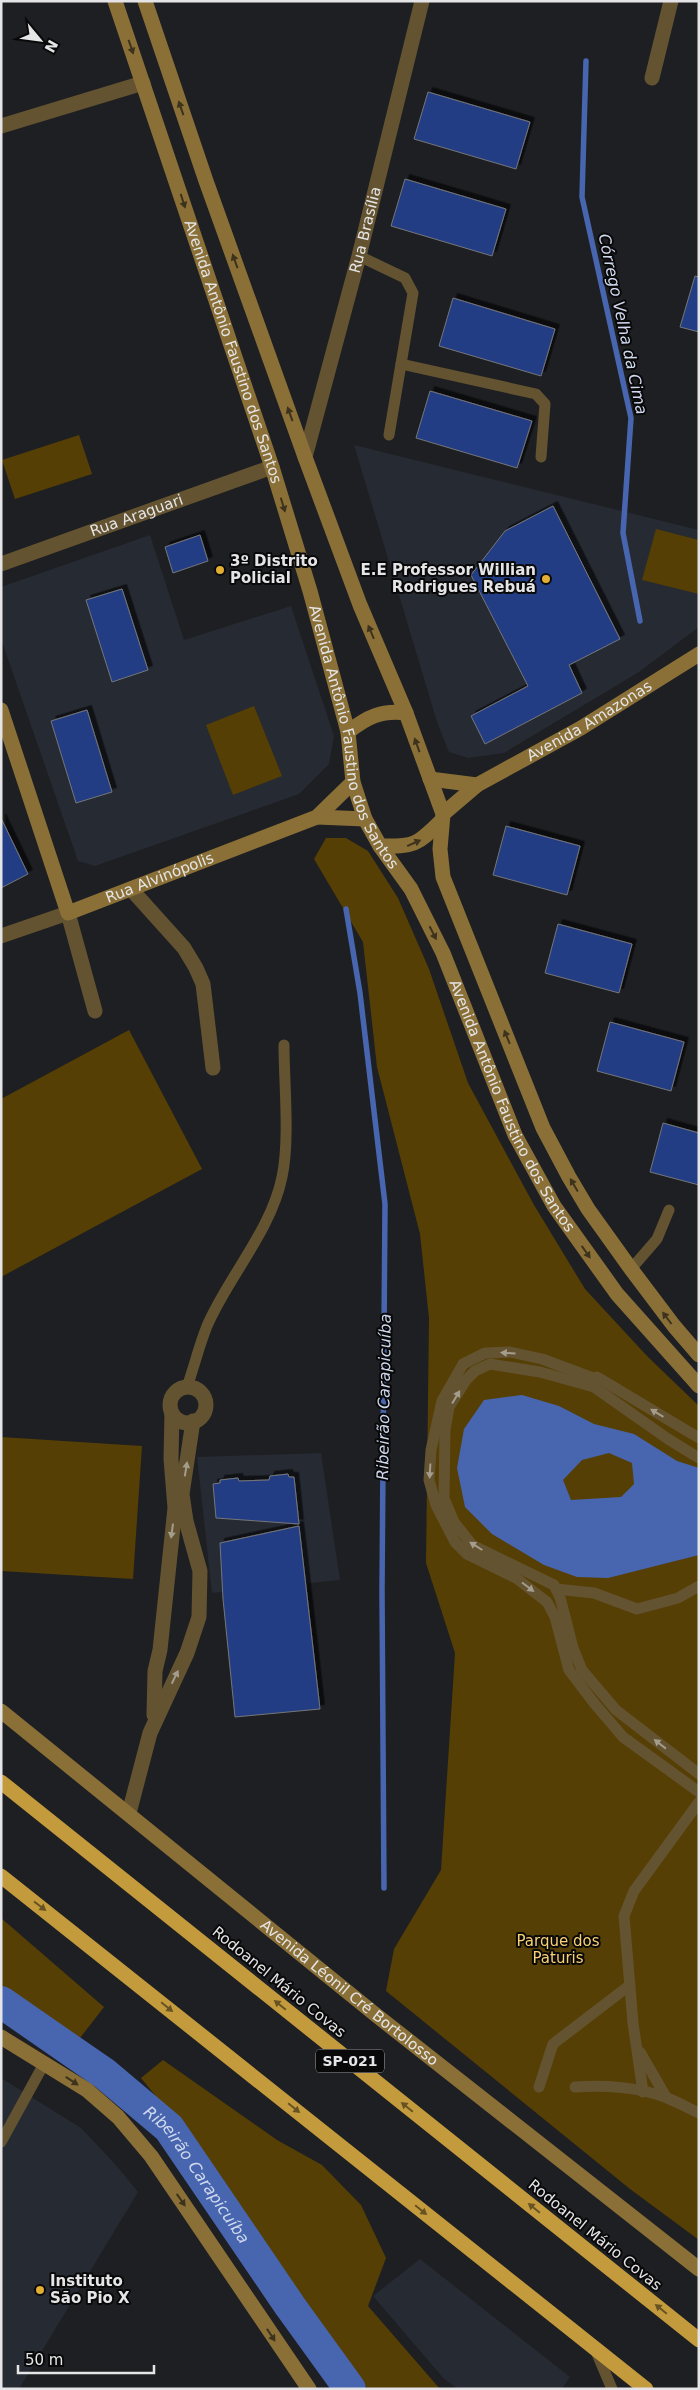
<svg xmlns="http://www.w3.org/2000/svg" width="700" height="2390" viewBox="0 0 700 2390" font-family="'DejaVu Sans',sans-serif">
<defs>
<filter id="shadow"><feDropShadow dx="4.5" dy="-4.5" stdDeviation="0" flood-color="#0009"/></filter>
</defs>
<rect width="100%" height="100%" fill="#1e1f22"/>
<g fill="#262a32">
<polygon points="354,445 699,530 699,627 639,672 504,753 468,758 449,752 437,722"/>
<polygon points="150,535 184,640 291,606 334,736 329,764 299,794 95,866 78,861 1,639 1,587"/>
<polygon points="321,1453 340,1580 212,1593 197,1457"/>
<polygon points="1,2078 81,2128 116,2165 138,2192 19,2389 1,2389"/>
<polygon points="420,2259 570,2377 562,2389 458,2389 444,2379 373,2296"/>
</g>
<g fill="#563f04">
<polygon points="79,435 92,474 15,499 2,460"/>
<polygon points="656,529 699,540 699,594 642,580"/>
<polygon points="254,706 282,776 233,795 206,725"/>
<polygon points="326,838 346,838 368,851 398,898 429,969 468,1083 534,1205 585,1289 648,1357 699,1406 699,2240 630,2189 386,1991 394,1949 441,1870 455,1653 426,1563 429,1318 420,1234 377,1067 363,942 314,859"/>
<polygon points="129,1030 202,1169 1,1277 1,1099"/>
<polygon points="1,1437 142,1446 133,1579 1,1571"/>
<polygon points="1,1918 104,2007 80,2038 1,1990"/>
<polygon points="163,2060 277,2140 322,2165 361,2205 386,2258 368,2306 440,2389 368,2389 254,2240 206,2158 141,2078"/>
</g>
<path fill="#4866af" fill-rule="evenodd" d="M522,1395L559,1406L594,1424L634,1434L677,1461L699,1468V1555L608,1578L577,1577L544,1565L492,1534L465,1507L457,1468L464,1429L484,1400ZM609,1453L632,1463L634,1484L621,1497L571,1500L563,1480L582,1460Z"/>
<g fill="none" stroke-linecap="round" stroke-linejoin="round">
<g stroke="#4866af" stroke-width="5.5">
<polyline points="586,61 582,197 631,418 623,533 640,621"/>
<polyline points="346,909 360,993 385,1204 382,1591 384,1888"/>
</g>
<path stroke="#4866af" stroke-width="32" id="s1" d="M1,2002L105,2074L169,2128L290,2306L350,2389"/>
</g>
<g fill="#243e83" stroke="#75767a" filter="url(#shadow)">
<polygon points="428,92 530,122 516,169 414,139"/>
<polygon points="405,179 506,209 492,256 391,226"/>
<polygon points="695,276 699,277 699,332 680,327"/>
<polygon points="453,298 555,329 541,376 439,346"/>
<polygon points="430,391 532,421 517,468 416,438"/>
<polygon points="553,506 620,639 569,665 582,693 485,744 471,716 528,686 471,575 505,531"/>
<polygon points="200,535 208,561 173,573 165,547"/>
<polygon points="122,589 148,670 112,682 86,600"/>
<polygon points="87,710 112,792 76,803 51,721"/>
<polygon points="1,818 28,874 1,888"/>
<polygon points="506,826 580,846 567,895 493,875"/>
<polygon points="558,924 632,944 619,993 545,973"/>
<polygon points="610,1022 684,1042 671,1091 597,1071"/>
<polygon points="663,1123 699,1133 699,1185 650,1172"/>
<polygon points="288,1474 289,1477 294,1477 299,1524 216,1518 213,1484 220,1483 220,1480 238,1478 239,1481 269,1480 270,1476"/>
<polygon points="299,1526 320,1709 235,1717 223,1599 220,1543"/>
</g>
<g fill="none" stroke-linecap="round" stroke-linejoin="round">
<g stroke="#635331" stroke-width="11">
<polyline points="359,256 405,278 413,293 389,435"/>
<polyline points="401,364 536,394 545,404 541,457"/>
<polyline points="631,1269 657,1239 669,1210"/>
<path d="M187,1387C194,1367 199,1346 207,1326C228,1277 271,1231 282,1177C290,1140 284,1083 284,1045"/>
<polyline points="699,1438 597,1377 593,1378 542,1359 510,1352 485,1353 463,1364 442,1401 431,1450 429,1480 436,1505 455,1542 467,1554 516,1578 547,1602 555,1617 569,1670 594,1703 623,1737 699,1792"/>
<polyline points="699,1458 668,1439 594,1387 540,1372 490,1364 475,1371 466,1380 449,1407 445,1430 444,1498 454,1522 472,1545 554,1585 560,1597 573,1648 582,1670 616,1710 699,1774"/>
<polyline points="556,1589 594,1593 637,1609 678,1598 699,1586"/>
<polyline points="640,2052 666,2097"/>
<polyline points="539,2087 553,2044 630,1985"/>
<path d="M575,2087C604,2085 640,2087 667,2098C678,2102 688,2108 699,2113"/>
<polyline points="643,2092 633,2023 624,1916 634,1891 699,1802"/>
<polyline points="1,2142 45,2062"/>
<polyline points="595,2349 612,2389"/>
</g>
<g stroke="#635331" stroke-width="15">
<polyline points="652,78 671,1"/>
<polyline points="1,126 143,83"/>
<path id="s2" d="M305,457L359,256L422,1"/>
<path id="s3" d="M1,564L272,467"/>
<polyline points="131,889 184,948 196,968 203,984 213,1068"/>
<polyline points="1,936 68,913 95,1011"/>
<circle cx="188" cy="1405" r="18"/>
<polyline points="154,1715 155,1671 160,1650 175,1508 171,1459 172,1413"/>
<polyline points="129,1813 150,1733 187,1653 199,1617 200,1571 186,1521 182,1494 193,1421"/>
</g>
<g stroke="#8a7037" stroke-width="15">
<path id="s4" d="M115,1L272,467L310,591L348,732L353,782L365,819L380,846L411,889L443,953L515,1135L554,1206L617,1294L699,1386"/>
<polyline points="145,1 206,181 305,457 360,605 406,713 443,814 440,849 443,877 543,1128 569,1177 588,1209 631,1269 674,1326 699,1355"/>
<path id="s5" d="M1,710L68,913L317,817L353,782"/>
<path d="M348,732C367,717 381,710 406,713"/>
<polyline points="430,779 477,785"/>
<path id="s6" d="M443,814L477,785L581,728L699,654"/>
<polyline points="317,817 365,819"/>
<path d="M380,846C414,847 417,845 441,821"/>
<path id="s7" d="M1,1711L376,2015L699,2269"/>
<polyline points="1,2037 87,2090 118,2117 151,2156 309,2389"/>
</g>
<g stroke="#c39a3c" stroke-width="15">
<polyline points="1,1782 699,2340"/>
<polyline points="1,1876 646,2389"/>
</g>
</g>
<defs><path id="oneway-solid" d="M-6-.8H1V-3.2L6.5 0L1 3.2V.8H-6Z" transform="scale(1.25)"/></defs>
<g fill="#3d321c">
<use href="#oneway-solid" transform="translate(131 47) rotate(71)"/>
<use href="#oneway-solid" transform="translate(181 108) rotate(-109)"/>
<use href="#oneway-solid" transform="translate(183 201) rotate(72)"/>
<use href="#oneway-solid" transform="translate(235 261) rotate(-110)"/>
<use href="#oneway-solid" transform="translate(290 414) rotate(-110)"/>
<use href="#oneway-solid" transform="translate(283 505) rotate(73)"/>
<use href="#oneway-solid" transform="translate(371 632) rotate(-113)"/>
<use href="#oneway-solid" transform="translate(417 745) rotate(-110)"/>
<use href="#oneway-solid" transform="translate(414 843) rotate(-24)"/>
<use href="#oneway-solid" transform="translate(433 933) rotate(63)"/>
<use href="#oneway-solid" transform="translate(507 1037) rotate(-112)"/>
<use href="#oneway-solid" transform="translate(574 1185) rotate(-121)"/>
<use href="#oneway-solid" transform="translate(586 1252) rotate(55)"/>
<use href="#oneway-solid" transform="translate(667 1318) rotate(-127)"/>
<use href="#oneway-solid" transform="translate(72 2081) rotate(33)"/>
<use href="#oneway-solid" transform="translate(181 2200) rotate(55)"/>
<use href="#oneway-solid" transform="translate(271 2335) rotate(57)"/>
</g>
<g fill="#a49c8c">
<use href="#oneway-solid" transform="translate(508 1353) rotate(-176)"/>
<use href="#oneway-solid" transform="translate(456 1397) rotate(-59)"/>
<use href="#oneway-solid" transform="translate(657 1413) rotate(-149)"/>
<use href="#oneway-solid" transform="translate(186 1469) rotate(-81)"/>
<use href="#oneway-solid" transform="translate(430 1471) rotate(93)"/>
<use href="#oneway-solid" transform="translate(172 1531) rotate(98)"/>
<use href="#oneway-solid" transform="translate(476 1546) rotate(-148)"/>
<use href="#oneway-solid" transform="translate(528 1587) rotate(37)"/>
<use href="#oneway-solid" transform="translate(175 1677) rotate(-64)"/>
<use href="#oneway-solid" transform="translate(660 1744) rotate(-142)"/>
</g>
<g fill="#665223">
<use href="#oneway-solid" transform="translate(40 1906) rotate(37)"/>
<use href="#oneway-solid" transform="translate(280 2005) rotate(-141)"/>
<use href="#oneway-solid" transform="translate(167 2007) rotate(39)"/>
<use href="#oneway-solid" transform="translate(407 2107) rotate(-141)"/>
<use href="#oneway-solid" transform="translate(294 2108) rotate(39)"/>
<use href="#oneway-solid" transform="translate(534 2208) rotate(-141)"/>
<use href="#oneway-solid" transform="translate(421 2210) rotate(39)"/>
<use href="#oneway-solid" transform="translate(661 2309) rotate(-141)"/>
</g>
<g fill="#e2af34" stroke="#09090a" stroke-width="2">
<circle cx="220" cy="570" r="5"/>
<circle cx="546" cy="579" r="5"/>
<circle cx="40" cy="2290" r="5"/>
</g>
<g text-anchor="middle" dominant-baseline="central" stroke-width="4" stroke-linejoin="round" paint-order="stroke">
<rect fill="#09090a" stroke="#a3a3a5" stroke-width="1" x="316" y="2049.5" width="68" height="23" rx="4"/>
<g font-size="14" font-weight="bold" fill="#e5e5e7">
<text x="350" y="2061">SP-021</text>
</g>
<g font-size="15" fill="#e5e5e7" stroke="#09090a">
<text stroke="none"><textPath href="#s2" startOffset="235">Rua Brasília</textPath></text>
<text stroke="none"><textPath href="#s4" startOffset="370">Avenida Antônio Faustino dos Santos</textPath></text>
<text stroke="none"><textPath href="#s3" startOffset="144">Rua Araguari</textPath></text>
<text stroke="none"><textPath href="#s6" startOffset="174">Avenida Amazonas</textPath></text>
<text stroke="none"><textPath href="#s4" startOffset="775">Avenida Antônio Faustino dos Santos</textPath></text>
<text stroke="none"><textPath href="#s5" startOffset="312">Rua Alvinópolis</textPath></text>
<text stroke="none"><textPath href="#s4" startOffset="1180">Avenida Antônio Faustino dos Santos</textPath></text>
<text transform="translate(279 1982) rotate(39)">Rodoanel Mário Covas</text>
<text stroke="none"><textPath href="#s7" startOffset="448">Avenida Léonil Cré Bortolosso</textPath></text>
<text transform="translate(595 2235) rotate(39)">Rodoanel Mário Covas</text>
</g>
<g font-size="15" font-weight="bold" fill="#e5e5e7" stroke="#09090a" text-anchor="start">
<text x="230" y="561">3º Distrito<tspan x="230" dy="17">Policial</tspan></text>
<text x="536" y="570" text-anchor="end">E.E Professor Willian<tspan x="536" dy="17">Rodrigues Rebuá</tspan></text>
<text x="50" y="2281">Instituto<tspan x="50" dy="17">São Pio X</tspan></text>
</g>
<g font-size="15" fill="#fbd175" stroke="#09090a">
<text x="558" y="1941">Parque dos<tspan x="558" dy="17">Paturis</tspan></text>
</g>
<g font-size="16" font-style="italic" fill="#cfd8ed" stroke="#09090a">
<text transform="translate(623 324) rotate(78)">Córrego Velha da Cima</text>
<text transform="translate(384 1397) rotate(-89)">Ribeirão Carapicuíba</text>
<text stroke="none"><textPath href="#s1" startOffset="264">Ribeirão Carapicuíba</textPath></text>
</g>
</g>
<rect width="700" height="2390" fill="none" stroke="#e5e5e7" stroke-width="5"/>
<g transform="translate(40 40) rotate(119)" stroke="#09090a" stroke-width="4" paint-order="stroke">
<path d="M0-4L9 19L0 12L-9 19Z" fill="#e5e5e7"/>
<text y="-8" font-size="14" font-weight="bold" text-anchor="middle" fill="#e5e5e7">N</text>
</g>
<path d="M18 2365v8h136v-8" fill="none" stroke="#e5e5e7" stroke-width="2.5"/>
<text x="25" y="2365" font-size="15" fill="#e5e5e7" stroke="#09090a" stroke-width="4" paint-order="stroke">50 m</text>
</svg>
